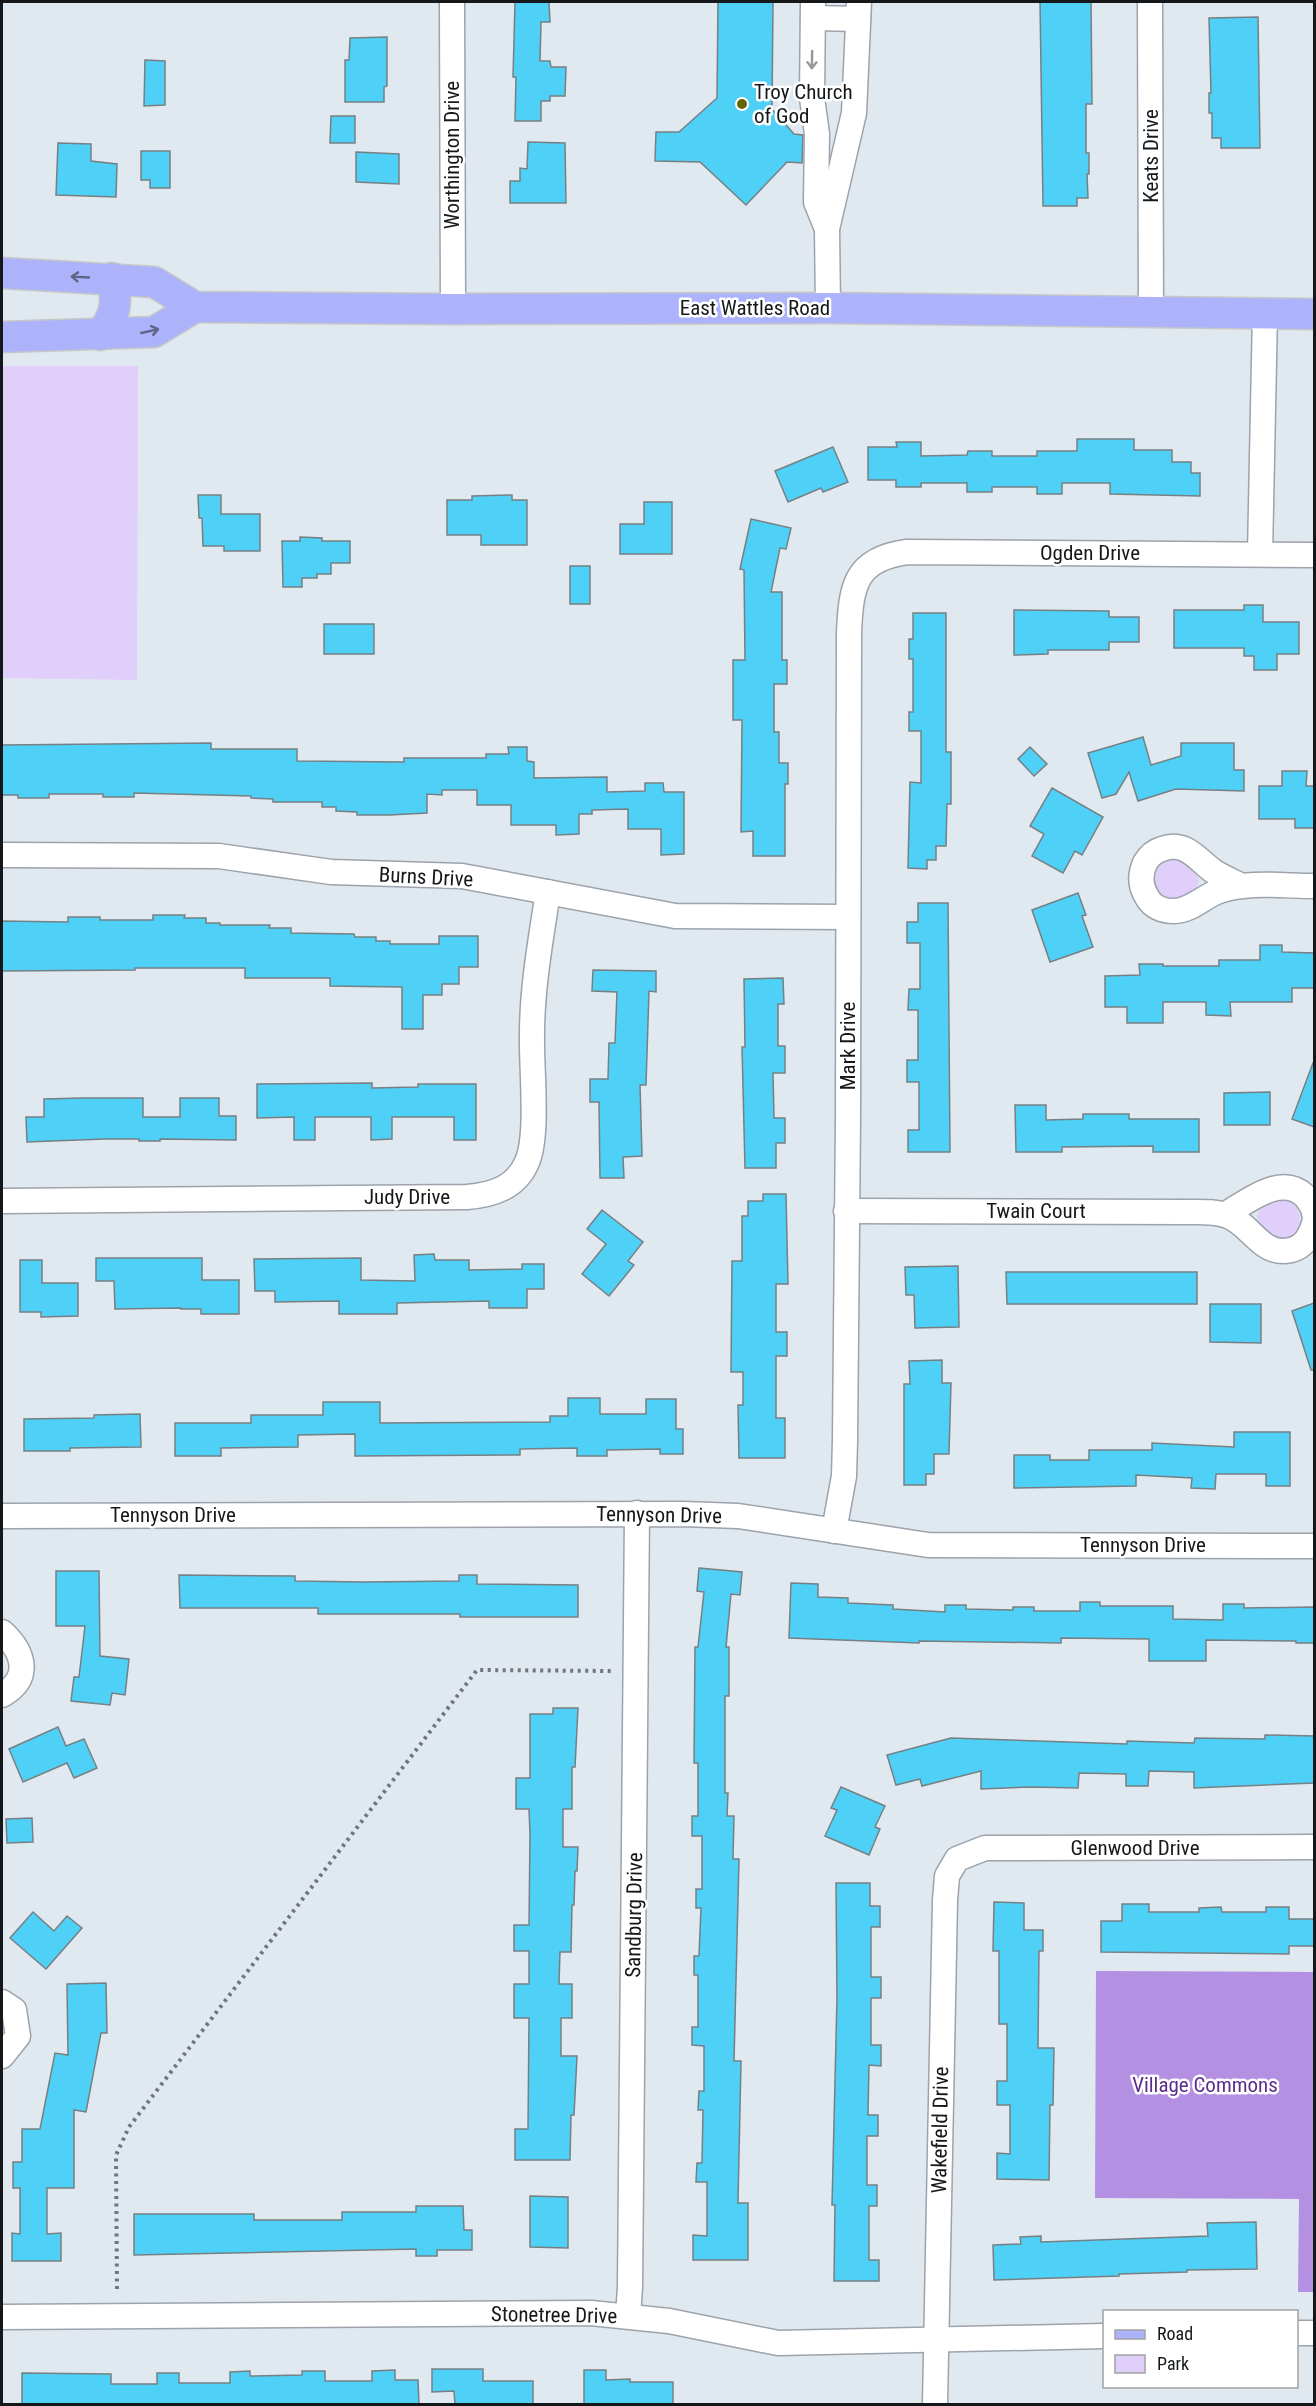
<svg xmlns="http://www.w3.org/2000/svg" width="1316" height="2406" viewBox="0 0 1316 2406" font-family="'Roboto Condensed',sans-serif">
<rect width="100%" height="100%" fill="#e0e8f0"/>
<g fill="#e0cffa">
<polygon points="2,366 138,366 137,680 2,678"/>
<path d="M1170,859C1183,860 1196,868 1199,882C1195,893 1182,898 1171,899C1149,892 1148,867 1170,859Z"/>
<path d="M1281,1199C1316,1203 1297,1260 1266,1231C1262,1227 1259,1225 1257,1219L1258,1211L1274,1201Z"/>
</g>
<polygon fill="#b490e3" points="1096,1971 1314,1972 1314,2292 1298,2292 1299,2199 1095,2198"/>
<g fill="#4fd0f6" stroke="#768084" stroke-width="1.5">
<polygon points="515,2 549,2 550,22 541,22 540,61 550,61 551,67 566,67 565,96 550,96 550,101 541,101 541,121 515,121 516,77 513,77"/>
<polygon points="718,2 773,2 772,109 794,134 803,135 802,163 787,162 746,205 700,162 655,161 656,132 679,132 717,98"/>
<polygon points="1040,2 1091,2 1092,104 1086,104 1086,153 1089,153 1089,174 1087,174 1088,198 1077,198 1077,206 1043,206"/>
<polygon points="1258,17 1260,148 1221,148 1221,138 1212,138 1212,113 1209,113 1209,93 1211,93 1209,18"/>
<polygon points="387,37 387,86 384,87 384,102 345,102 345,60 349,60 350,38"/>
<polygon points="145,60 165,61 165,105 144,106"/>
<polygon points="331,116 355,116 355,143 330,143"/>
<polygon points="528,142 565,143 566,203 510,203 510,181 520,181 520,168 527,169"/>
<polygon points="58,143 91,144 91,161 117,164 116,197 56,195"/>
<polygon points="141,151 170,151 170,188 150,188 150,180 141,180"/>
<polygon points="356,152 399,154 399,184 356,182"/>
<polygon points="1077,439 1134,439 1134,450 1172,450 1172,462 1191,462 1191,473 1200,473 1200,496 1110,494 1110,483 1062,483 1062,494 1037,494 1037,487 992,487 992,492 967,492 967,483 921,483 921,487 896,487 896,480 868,480 868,447 897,447 896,442 921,442 921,456 967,455 968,451 992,451 992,456 1037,456 1037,451 1077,451"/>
<polygon points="833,447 848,482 823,492 821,488 788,502 775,471"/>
<polygon points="198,495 221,495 221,514 260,514 260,551 224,551 224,546 203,546 202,518 199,518"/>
<polygon points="512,495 512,500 527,500 527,545 481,545 481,535 447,535 447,500 472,500 472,496"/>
<polygon points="644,502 672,502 672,554 620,554 620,524 644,524"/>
<polygon points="751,519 791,528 786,549 780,548 771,592 782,592 782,660 787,660 787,684 774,684 774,732 779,732 779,763 788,763 788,784 785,784 785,856 753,856 753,831 741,832 742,720 733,720 733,660 745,660 744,570 740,569"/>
<polygon points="300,537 322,538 322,541 350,541 350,563 331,563 331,574 317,574 317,578 302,578 302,587 283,587 282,541 300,541"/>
<rect x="570" y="566" width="20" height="38"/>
<polygon points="1244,605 1263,605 1263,622 1299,622 1299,654 1277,654 1277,670 1254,670 1254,656 1244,656 1244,648 1174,648 1174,610 1244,610"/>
<polygon points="1014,610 1109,611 1109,617 1139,617 1139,642 1109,642 1109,650 1048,650 1048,654 1014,655"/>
<polygon points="913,613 946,613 946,752 951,752 951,804 947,804 946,846 936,846 936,860 927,860 927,869 908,868 910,782 921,783 921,731 909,731 909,712 913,712 913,659 909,659 909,639 913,639"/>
<rect x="324" y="624" width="50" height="30"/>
<polygon points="1143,737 1151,765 1181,756 1181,743 1234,743 1234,770 1244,770 1244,791 1176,789 1138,801 1129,772 1116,794 1102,798 1088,753"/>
<polygon points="211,743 211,749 297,749 297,761 404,762 404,758 486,758 486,754 509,754 508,747 527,747 527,761 534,762 534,778 607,777 607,792 645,791 645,783 663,783 664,792 684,792 684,854 661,855 661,829 628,829 628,809 592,810 592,814 579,814 579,834 556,835 556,825 511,825 511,805 477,805 477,790 442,790 442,795 427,794 427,813 389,815 357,815 357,812 336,811 336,807 322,807 322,802 273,802 273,799 251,798 251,796 134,793 134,797 103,797 103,794 49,794 49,798 18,798 18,795 2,795 2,745"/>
<polygon points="1030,747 1047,764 1034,776 1018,759"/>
<polygon points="1282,771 1307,771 1306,786 1314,786 1314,828 1295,828 1295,819 1259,819 1259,786 1282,786"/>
<polygon points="1052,788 1103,817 1082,855 1075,851 1063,873 1032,856 1044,834 1030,826"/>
<polygon points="1078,893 1086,915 1082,916 1093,947 1050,962 1032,910"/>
<polygon points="918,903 948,903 950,1152 908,1152 908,1130 919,1130 919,1082 907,1082 907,1060 918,1060 918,1010 908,1010 909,989 920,989 920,943 907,943 907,922 918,922"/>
<polygon points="153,915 185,915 184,918 206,918 206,923 220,923 220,925 270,925 269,928 291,928 291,933 354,934 355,937 376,937 376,941 390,941 390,944 439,944 439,936 478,936 478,967 459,967 459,984 442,984 442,995 423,995 423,1029 402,1029 402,987 330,986 330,978 245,978 245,968 135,968 135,970 2,971 2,921 68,922 68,917 100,917 100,920 153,920"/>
<polygon points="1260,945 1282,945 1282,952 1314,953 1314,988 1292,988 1292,1002 1230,1002 1231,1016 1206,1015 1206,1002 1163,1002 1163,1023 1127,1023 1127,1007 1105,1007 1105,976 1140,975 1139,964 1163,964 1163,966 1219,966 1219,960 1260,960"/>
<polygon points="593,970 656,971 656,992 649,991 646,1085 640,1085 642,1156 623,1157 624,1178 600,1178 599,1102 590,1102 590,1079 608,1079 609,1043 615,1043 617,992 592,991"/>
<polygon points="783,978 784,1004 778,1004 778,1046 785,1046 785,1073 773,1073 774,1118 785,1118 785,1143 776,1143 776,1168 745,1168 742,1047 745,1047 744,979"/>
<polygon points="1313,1063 1314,1064 1314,1127 1292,1119"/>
<polygon points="372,1083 372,1088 418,1087 418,1084 476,1084 476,1140 454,1140 454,1117 392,1117 392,1139 371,1140 371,1117 315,1117 315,1140 294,1140 294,1117 257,1118 257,1084"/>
<polygon points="1270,1092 1270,1125 1224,1125 1224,1093"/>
<polygon points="82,1098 143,1098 143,1117 180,1117 180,1098 219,1098 219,1116 236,1116 236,1140 160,1139 160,1141 139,1141 139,1139 105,1139 27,1142 26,1117 44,1117 44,1099"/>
<polygon points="1015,1105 1046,1105 1046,1120 1083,1119 1083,1114 1129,1114 1129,1119 1199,1119 1199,1152 1153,1152 1153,1146 1062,1147 1062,1152 1016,1152"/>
<polygon points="763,1194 786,1194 788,1284 776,1284 776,1332 787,1332 787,1356 776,1356 776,1418 785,1418 785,1458 739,1458 738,1405 743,1405 743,1372 731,1372 732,1261 742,1261 742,1216 748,1216 748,1201 763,1201"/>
<polygon points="602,1210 643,1242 628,1261 634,1265 609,1296 582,1274 606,1244 587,1229"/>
<polygon points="434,1254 435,1260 469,1260 469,1270 522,1269 522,1264 544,1264 544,1289 527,1289 527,1308 489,1308 489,1301 397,1303 397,1314 339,1314 339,1301 275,1302 275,1291 255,1291 254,1259 361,1258 361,1280 415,1281 414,1255"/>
<polygon points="96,1258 202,1258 202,1280 239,1280 239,1314 201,1314 201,1309 181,1309 181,1308 115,1309 114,1281 96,1281"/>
<polygon points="20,1260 42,1260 42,1283 78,1283 78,1316 41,1317 41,1312 20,1312"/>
<polygon points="958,1266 959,1327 915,1328 914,1295 906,1295 905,1267"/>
<polygon points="1006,1272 1197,1272 1197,1304 1007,1304"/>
<polygon points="1314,1303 1314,1370 1311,1370 1292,1311"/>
<polygon points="1210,1304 1261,1304 1261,1343 1210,1342"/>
<polygon points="942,1360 942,1383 951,1383 949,1454 934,1454 934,1474 926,1474 926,1485 904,1485 904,1384 910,1384 909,1361"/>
<polygon points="568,1398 600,1398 600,1414 646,1414 646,1399 676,1399 676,1429 683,1429 683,1454 660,1454 660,1449 607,1450 607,1456 577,1456 577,1448 520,1449 520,1455 355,1456 355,1434 298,1435 298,1447 221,1448 221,1456 175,1456 175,1423 251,1423 251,1415 323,1415 323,1402 380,1402 380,1423 550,1422 550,1416 568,1416"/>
<polygon points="140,1414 141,1447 70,1448 70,1451 24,1451 24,1419 94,1418 94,1415"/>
<polygon points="1234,1432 1290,1432 1290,1486 1266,1486 1266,1474 1216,1474 1215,1489 1191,1488 1192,1478 1136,1475 1136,1486 1014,1488 1014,1455 1050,1455 1050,1460 1089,1460 1089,1450 1152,1450 1152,1443 1234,1447"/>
<polygon points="699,1568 742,1572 740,1595 731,1594 726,1647 729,1647 729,1696 725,1696 725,1793 728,1793 727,1816 734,1816 733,1859 739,1859 734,2061 741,2061 738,2203 748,2203 748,2260 693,2260 693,2235 707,2236 707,2182 696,2182 697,2163 702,2163 703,2110 698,2110 699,2091 704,2091 704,2046 692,2045 692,2027 698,2027 698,1975 694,1975 694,1956 699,1956 701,1908 696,1908 696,1889 702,1889 702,1836 692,1836 692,1816 698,1816 698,1763 694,1763 695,1647 698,1647 704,1592 697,1591"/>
<polygon points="56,1571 99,1571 100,1656 129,1659 125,1695 112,1693 110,1705 71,1701 74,1677 79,1677 85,1626 56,1626"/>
<polygon points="179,1575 295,1576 295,1581 364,1582 459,1581 459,1575 477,1575 477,1584 578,1585 578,1617 460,1617 460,1614 318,1614 318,1608 180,1608"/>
<polygon points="791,1583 818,1584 818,1597 848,1598 848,1603 893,1605 893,1609 945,1612 945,1605 966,1605 966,1609 1013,1610 1013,1607 1034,1607 1034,1611 1080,1611 1080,1602 1100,1602 1100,1606 1173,1606 1173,1619 1223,1620 1223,1604 1244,1604 1244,1608 1314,1607 1314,1643 1296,1643 1296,1641 1206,1640 1206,1661 1149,1661 1149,1639 1061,1638 1061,1643 919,1641 919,1643 789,1638"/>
<polygon points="553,1708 578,1708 575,1767 572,1767 572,1809 563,1809 563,1847 578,1847 577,1871 575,1871 574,1905 572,1905 571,1952 560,1952 559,1984 572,1984 572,2018 561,2018 561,2056 577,2056 574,2115 571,2115 570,2160 515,2160 515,2129 528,2129 529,2018 514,2018 514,1984 529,1984 529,1951 514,1951 514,1925 529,1925 530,1834 529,1809 516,1809 516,1778 530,1778 530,1714 553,1714"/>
<polygon points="58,1727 66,1746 84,1739 97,1768 74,1778 67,1763 23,1782 9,1749"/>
<polygon points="1265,1735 1314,1736 1314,1783 1194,1788 1194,1772 1149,1771 1148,1786 1126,1786 1126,1774 1079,1773 1078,1788 1031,1787 981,1789 981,1771 922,1786 920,1779 896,1785 887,1755 951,1738 1127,1744 1127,1741 1194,1743 1195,1738 1265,1739"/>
<polygon points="841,1787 885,1806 875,1827 880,1829 869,1855 825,1836 837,1810 831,1808"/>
<polygon points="32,1818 33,1842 7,1843 6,1819"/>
<polygon points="836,1883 870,1883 870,1906 880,1906 880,1927 871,1927 871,1977 881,1977 881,1998 871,1998 871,2045 881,2045 881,2066 869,2065 868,2115 878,2115 878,2136 867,2136 867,2185 877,2185 877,2206 869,2206 869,2260 879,2260 879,2281 834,2281 835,2205 832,2205 837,1998"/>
<polygon points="994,1902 1024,1903 1024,1930 1043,1930 1043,1951 1039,1951 1038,2048 1054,2048 1053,2105 1050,2105 1049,2180 997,2179 997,2153 1010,2154 1010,2105 997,2105 997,2081 1007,2081 1007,2024 999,2024 999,1951 993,1951"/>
<polygon points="1122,1904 1149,1904 1149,1912 1199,1912 1199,1908 1221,1907 1222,1912 1266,1912 1266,1907 1289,1907 1289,1919 1314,1919 1314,1946 1289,1946 1289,1954 1101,1952 1101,1921 1122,1921"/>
<polygon points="33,1912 54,1931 67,1916 82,1928 46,1969 10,1938"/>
<polygon points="106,1983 107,2033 101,2033 86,2112 74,2110 74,2188 47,2188 47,2234 61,2233 61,2261 12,2261 12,2233 20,2234 20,2188 13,2188 13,2162 22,2162 22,2129 40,2129 55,2053 68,2055 67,1984"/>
<polygon points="530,2196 568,2197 568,2248 530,2247"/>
<polygon points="416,2206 463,2206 464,2230 472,2230 472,2250 437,2250 437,2256 416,2256 416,2249 134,2255 134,2214 254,2214 254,2220 342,2220 342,2212 416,2212"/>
<polygon points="1256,2222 1257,2269 1187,2270 1187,2272 1119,2274 1119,2276 994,2280 993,2245 1021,2244 1020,2237 1041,2236 1041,2242 1208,2236 1207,2223"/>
<polygon points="432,2369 483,2369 483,2381 533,2381 533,2404 455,2404 454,2391 432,2392"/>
<polygon points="395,2370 395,2380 418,2380 419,2404 22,2404 22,2373 111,2374 111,2384 157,2384 157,2373 179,2373 179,2383 230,2383 230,2372 250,2371 250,2376 302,2375 302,2371 325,2371 325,2381 372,2381 372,2371"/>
<polygon points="584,2370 606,2370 606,2380 630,2379 630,2382 673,2382 673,2404 584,2404"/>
</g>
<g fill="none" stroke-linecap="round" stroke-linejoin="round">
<g stroke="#9ca3ab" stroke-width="27">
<g id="minor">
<polyline points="452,2 453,309"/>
<polyline points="813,2 812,98 817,134 816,202 827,229"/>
<polyline points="1150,2 1151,311"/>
<polyline points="813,18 858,19"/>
<polyline points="828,308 827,229 854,113 859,2"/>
<polyline points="1260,554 1265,312"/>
<polyline points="2,855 219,856 331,872 462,876 675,916 848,917"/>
<path d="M1242,886C1232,881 1222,877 1213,871C1197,859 1185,840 1162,849C1155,851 1149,856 1145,863C1140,874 1140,886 1147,897C1152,907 1163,911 1174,911C1191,911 1204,896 1219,891C1249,881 1283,886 1314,886"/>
<path d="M2,1201L467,1197C492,1195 516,1188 527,1162C539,1135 531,1067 532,1034C532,987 541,938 548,892"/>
<path d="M846,1211L1186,1212C1199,1212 1216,1211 1228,1216C1252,1225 1261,1257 1291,1250C1304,1247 1311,1235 1314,1223"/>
<path d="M1226,1214C1247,1202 1281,1173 1305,1196C1309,1201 1313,1206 1314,1213"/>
<polyline points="2,1516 683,1514 738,1516 928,1545 1314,1546"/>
<path d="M834,1531L844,1476L845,1441L848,1117L849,633C851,586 855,559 907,552L1314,555"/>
<path d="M2,1632C24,1652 32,1678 2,1695"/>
<polyline points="2,2002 14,2010 18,2036 2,2056"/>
<polyline points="628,2316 630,2287 637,1513"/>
<polyline points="2,2317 591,2313 669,2321 778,2343 1104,2336"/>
<polyline points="1296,2333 1314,2333"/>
<polyline points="935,2404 945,1900 947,1876 957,1859 985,1848 1314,1847"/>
</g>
</g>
<g stroke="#c7c8c8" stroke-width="33">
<g id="major">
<polyline points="2,273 154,282 195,307 453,309 828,308 1314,314"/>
<path d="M100,335C116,317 118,301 112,278"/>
<polyline points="2,337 154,332 195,307"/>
</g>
</g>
<polyline stroke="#71767b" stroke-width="4" stroke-dasharray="3 4.5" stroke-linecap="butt" points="117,2289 116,2155 129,2127 477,1670 611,1671"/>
<use href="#minor" stroke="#fff" stroke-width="24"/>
<use href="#major" stroke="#acb3fa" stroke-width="30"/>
</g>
<defs><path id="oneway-shaft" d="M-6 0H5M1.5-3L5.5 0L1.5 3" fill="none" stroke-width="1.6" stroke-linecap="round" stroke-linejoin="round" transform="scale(1.5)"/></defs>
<use stroke="#969798" href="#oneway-shaft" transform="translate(812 60) rotate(91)"/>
<g stroke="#60668a">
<use href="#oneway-shaft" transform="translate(80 277) rotate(-177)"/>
<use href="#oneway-shaft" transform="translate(150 331) rotate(-13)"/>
</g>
<circle fill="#626501" stroke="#fff" stroke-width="2" cx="742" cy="104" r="6"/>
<g text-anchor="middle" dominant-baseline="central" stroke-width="5" stroke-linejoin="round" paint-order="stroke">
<g font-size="21" fill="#15181a" stroke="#fff" text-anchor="start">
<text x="754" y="92">Troy Church<tspan x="754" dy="24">of God</tspan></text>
</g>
<g font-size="21" fill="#15181a" stroke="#fff">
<text transform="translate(452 155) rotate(-90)">Worthington Drive</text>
<text transform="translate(1151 156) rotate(-90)">Keats Drive</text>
<text x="755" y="308">East Wattles Road</text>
<text x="1090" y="553">Ogden Drive</text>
<text transform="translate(426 877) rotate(3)">Burns Drive</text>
<text transform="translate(848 1046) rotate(-90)">Mark Drive</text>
<text x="407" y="1197">Judy Drive</text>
<text x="1036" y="1211">Twain Court</text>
<text x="173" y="1515">Tennyson Drive</text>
<text transform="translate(659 1515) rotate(1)">Tennyson Drive</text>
<text x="1143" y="1545">Tennyson Drive</text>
<text x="1135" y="1848">Glenwood Drive</text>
<text transform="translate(634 1915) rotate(-89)">Sandburg Drive</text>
<text transform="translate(940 2130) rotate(-89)">Wakefield Drive</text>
<text transform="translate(554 2315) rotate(1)">Stonetree Drive</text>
</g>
<g font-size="21" fill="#5c2c8c" stroke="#fff">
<text x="1205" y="2085">Village Commons</text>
</g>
</g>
<rect width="1316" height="2406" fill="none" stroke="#15181a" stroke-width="6"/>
<rect x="1103" y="2310" width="195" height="78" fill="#ffffff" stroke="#a1a3a3" stroke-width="1.5"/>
<rect x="1115" y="2330" width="30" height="9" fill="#acb3fa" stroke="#a1a3a3" stroke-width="1.5"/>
<text x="1157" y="2340" font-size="18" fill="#15181a">Road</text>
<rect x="1115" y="2355" width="30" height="18" fill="#e0cffa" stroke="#a1a3a3" stroke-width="1.5"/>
<text x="1157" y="2370" font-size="18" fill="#15181a">Park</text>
</svg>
